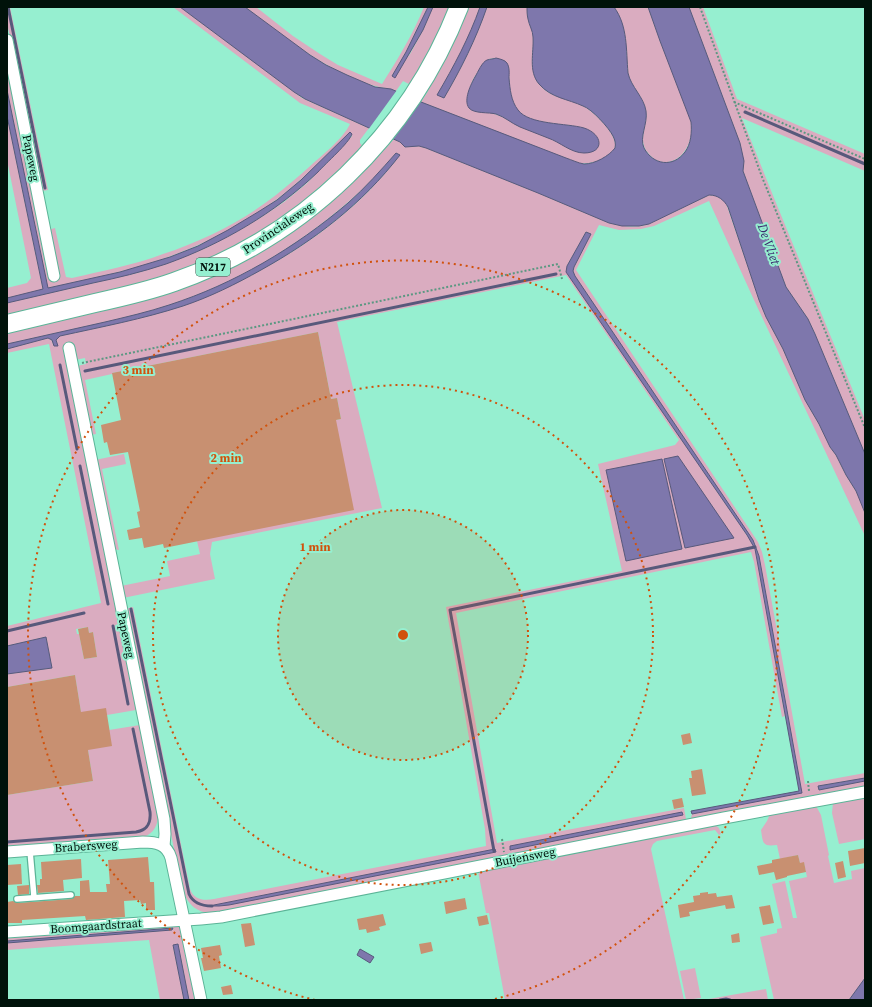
<svg xmlns="http://www.w3.org/2000/svg" width="872" height="1007" viewBox="0 0 872 1007" font-family="'Source Serif 4',serif">
<rect width="100%" height="100%" fill="#96efd0"/>
<g fill="#daacc0" fill-rule="evenodd">
<polygon points="7,7 10,7 48,190 42,191 7,23"/>
<path d="M173,7H180L302,98L369,128L360,140V143L364,148L328,184L261,234L181,273L7,318V303L137,273L166,264L206,248L231,235L260,218L284,202L306,184L329,161L352,136L350,132C341,142 331,151 322,160C307,174 292,188 276,200C244,224 208,242 171,256C131,271 89,279 47,288L7,90V64L48,230L55,228L66,277L72,278C102,271 134,265 163,254C203,241 243,221 276,195C287,186 298,177 308,168C321,156 343,139 350,124L300,103Z"/>
<path d="M245,7H256L293,36L320,54L338,65L382,84C398,59 413,34 424,7H428L406,52L392,76L410,54L423,30L433,7H451L444,23L411,85L403,81L396,91C389,88 382,88 375,86C366,84 356,79 347,75C309,58 278,31 245,7Z"/>
<path d="M465,7H480C473,28 465,48 454,68C449,77 442,86 438,95L444,98C461,69 476,39 487,7H527C527,11 527,15 528,19C529,25 533,30 533,37C534,52 528,70 539,84C551,99 570,98 585,107C594,112 618,135 615,147C614,152 607,156 602,159C594,163 587,164 578,163L421,102L428,91L426,89ZM496,58L509,68C509,82 509,102 520,113C530,123 560,124 574,126V150L550,138L518,126L503,117L492,113L475,111L469,108C469,101 469,92 471,85C474,75 482,67 489,59Z"/>
<path d="M614,7H648L660,41L690,117C693,128 692,142 684,152C674,165 658,166 648,153C637,139 648,127 646,111C644,97 631,87 628,73C626,51 628,26 614,7Z"/>
<path d="M689,7H703L737,99L865,154V171L742,118L774,198L865,420V454L815,334L808,319L786,287L743,171C744,161 742,152 740,143Z"/>
<polygon points="7,116 43,290 7,298 7,288 27,283 31,278 7,160"/>
<path d="M394,139L402,143L405,147L419,146L426,148L538,193L609,223C623,227 635,228 649,224L709,195C717,195 721,198 726,203L749,270L759,300L766,317L783,349L805,400L819,424L830,447L836,455L846,475L856,491L864,509L865,513V536L754,300L709,201L654,226L641,229L619,230L599,225L576,270L758,542L762,552L765,565L805,784L865,773V778L818,786L819,790L865,781V788L816,798L813,795L808,796L806,799L692,819L691,818L692,814L802,792L759,556L753,540L575,276L573,271L574,267L591,234L586,232L567,266V272L742,528L752,543L755,549L785,716L782,717L754,562L751,552L456,613L497,843L684,808L686,819L684,822L216,914C197,913 188,906 182,888L125,609L133,607L190,889C194,900 204,901 214,899L486,846L485,829L446,607L622,571L598,464L675,445L679,440L566,275L337,322L382,508L212,542L210,554L215,579L123,598L121,586L170,576L167,561L200,554L197,541L336,420L341,419L337,398L331,399L318,332L112,373V374L85,380L96,434L90,435L77,366L86,364L85,358L75,360L136,710L107,715L81,712L75,675L7,687V674L52,668L46,637L7,646V626L101,603L49,344L7,353V349L48,338L51,339L54,346H57L56,340L60,336C101,327 143,319 183,306C211,296 238,283 263,269C316,240 364,203 400,155L396,153C381,171 365,188 347,203C295,248 234,284 169,305C148,312 126,317 105,322C72,329 40,337 7,344V329L185,284L382,147L385,149ZM88,627L89,633L93,632L97,657L84,659L79,634H77L76,629Z"/>
<polygon points="124,454 126,464 102,469 119,550 114,549 95,460"/>
<path d="M140,725L158,815C158,825 154,833 144,837L7,848V795L93,781L88,750L109,730Z"/>
<polygon points="865,797 865,839 839,844 832,813 833,803"/>
<path d="M816,806L821,815L829,855L828,856L834,883L852,879L851,871L865,868V978L849,1000H774L760,937L777,933V929L782,928L772,884L785,881L793,918H797L789,881L807,877L804,863H800L798,855L780,859L777,845C762,847 763,843 761,830L767,821L770,814Z"/>
<polygon points="714,824 719,828 721,834 719,835 715,830 657,841 653,844 651,849 684,1000 505,1000 489,913 486,913 478,871"/>
<polygon points="176,923 180,926 196,1000 189,1000 178,944 173,946 184,1000 160,1000 149,940 7,950 7,943 172,930 173,928 7,941 7,937"/>
<polygon points="695,968 701,998 686,1000 680,971"/>
<polygon points="766,989 768,1000 703,1000"/>
</g>
<g fill="#7e77ac" stroke="#58597b">
<path d="M180,7H245L310,55L326,65L347,75L375,87L391,89L421,102L566,158C572,160 578,163 584,164C595,164 609,156 615,148C616,144 615,140 613,136C609,128 592,109 583,106C568,99 551,98 539,84C528,71 534,53 533,37C533,31 529,25 528,19C527,15 527,11 527,7H614C628,26 626,50 628,73C631,87 644,97 646,111C648,124 639,137 644,148C653,165 673,168 685,152C691,144 692,132 691,122L660,41L648,7H689L740,143L744,161L743,171L786,287L808,319L815,334L865,454V513L856,491L846,475L836,455L830,447L819,424L805,400L783,349L766,317L759,300L728,207C724,200 718,195 709,195L649,224L639,226H622L609,223L538,193L426,148L419,146L405,147L400,142L305,99L294,92Z"/>
<polygon points="428,7 433,7 423,30 395,78 392,76 406,52"/>
<path d="M480,7H487C476,39 461,69 444,98L437,95C454,66 469,38 480,7Z"/>
<path d="M496,58C500,59 505,60 507,63C510,68 509,74 509,78C510,89 511,101 518,110C529,125 567,123 584,128C603,134 605,153 584,153C571,153 560,142 548,138C539,134 529,131 520,127C511,123 505,117 496,114C489,112 474,114 469,108C463,100 471,84 475,77C478,72 482,62 487,60C490,59 494,59 496,58Z"/>
<path d="M7,90L48,288L120,272L170,257L198,246L228,230L258,212L277,200L301,180L350,132L352,134C349,143 326,163 318,172C275,213 222,244 166,264C142,272 117,278 93,283C64,290 36,296 7,303V298L43,289L7,116Z"/>
<path d="M396,153L400,155C362,204 315,240 261,270C236,284 210,297 183,306C143,319 101,327 60,336L56,340L58,346H54L52,340L48,338L7,349V344C40,337 72,329 105,322C126,317 148,312 169,305C234,284 295,248 348,203C365,188 381,170 396,153Z"/>
<polygon points="586,232 591,234 574,267 573,271 575,276 753,540 759,556 802,793 692,814 691,811 799,791 755,549 747,535 566,272 567,266"/>
<polygon points="678,456 734,538 685,548 664,459"/>
<polygon points="662,459 682,549 626,561 606,470"/>
<polygon points="46,637 52,668 7,674 7,646"/>
<polygon points="865,778 865,781 819,790 818,786"/>
<polygon points="682,812 683,815 510,850 510,846"/>
<polygon points="495,849 496,852 229,905 219,906 209,906"/>
<polygon points="173,928 172,930 7,943 7,941"/>
<polygon points="178,944 189,1000 184,1000 173,945"/>
<polygon points="360,949 374,957 370,963 357,955"/>
<polygon points="865,978 865,1000 849,1000"/>
</g>
<polygon fill="#96efd0" points="397,90 422,100 392,141 368,130"/>
<g fill="none" stroke-linecap="round" stroke-linejoin="round">
<g stroke="#58597b" stroke-width="3">
<polyline points="8,7 45,188"/>
<polyline points="745,112 865,164"/>
<polyline points="60,365 77,449"/>
<polyline points="85,371 556,274"/>
<polyline points="80,466 108,604"/>
<path d="M131,609L189,894C193,903 202,906 212,906"/>
<polyline points="113,626 128,704"/>
<polyline points="7,631 84,613"/>
<path d="M7,842L136,832C148,830 151,823 150,812L133,729"/>
<polyline points="494,851 450,610 755,547"/>
<polyline points="720,1000 726,999 730,1000"/>
</g>
</g>
<g fill="#c89071">
<polygon points="318,332 331,399 337,398 341,419 336,420 354,510 164,548 163,544 144,548 142,538 129,540 127,530 140,527 137,512 140,511 128,452 110,455 107,442 104,443 101,425 121,420 112,373"/>
<polygon points="88,627 89,633 93,632 97,657 84,659 78,629"/>
<polygon points="75,675 81,712 106,708 112,746 88,750 93,781 7,795 7,687"/>
<polygon points="690,733 692,743 683,745 681,735"/>
<polygon points="702,769 706,794 692,796 689,778 692,778 691,771"/>
<polygon points="682,798 684,807 674,809 672,800"/>
<polygon points="865,848 865,863 850,866 848,851"/>
<polygon points="798,855 800,863 804,862 806,872 787,876 787,877 776,880 774,872 759,875 757,866 772,863 772,860"/>
<polygon points="148,857 150,882 154,882 155,910 146,910 146,903 141,904 140,900 124,901 125,917 86,920 85,916 22,920 22,923 8,923 7,902 13,901 17,903 72,899 75,896 80,896 80,881 89,880 90,892 107,892 106,884 110,884 108,860"/>
<polygon points="81,859 82,878 63,880 64,891 38,893 37,885 40,885 40,879 42,879 41,862"/>
<polygon points="843,861 846,877 838,879 835,863"/>
<polygon points="21,864 22,884 7,885 7,865"/>
<polygon points="29,885 29,894 18,895 17,886"/>
<polygon points="708,892 708,894 716,893 717,897 732,895 735,908 726,909 725,905 689,912 690,916 680,918 678,905 694,902 693,896 700,895 700,893"/>
<polygon points="465,898 467,909 446,914 444,902"/>
<polygon points="770,905 774,923 763,925 759,907"/>
<polygon points="383,914 386,925 379,927 380,930 367,933 366,929 359,930 357,919"/>
<polygon points="487,915 489,924 479,926 477,917"/>
<polygon points="251,923 255,945 245,947 241,924"/>
<polygon points="739,933 740,942 732,943 731,935"/>
<polygon points="431,942 433,951 421,954 419,944"/>
<polygon points="220,945 222,955 219,956 221,968 204,971 201,958 203,958 201,948"/>
<polygon points="231,985 233,994 223,995 221,987"/>
</g>
<g fill="none" stroke-linecap="round" stroke-linejoin="round">
<g stroke="#5bb497" stroke-width="8">
<g id="lane">
<polyline points="30,851 34,897"/>
<polyline points="17,899 71,895"/>
</g>
</g>
<g stroke="#5bb497" stroke-width="13">
<g id="street">
<polyline points="7,40 54,276"/>
<polyline points="69,348 164,819 165,834 164,846"/>
<path d="M7,852L143,842C156,842 167,844 171,858L201,1000"/>
<polyline points="7,932 201,919 221,917 724,818 865,792"/>
</g>
</g>
<g stroke="#5bb497" stroke-width="20">
<path id="primary" d="M7,324C36,317 66,310 95,303C122,297 149,291 174,282C304,237 409,135 459,7"/>
</g>
<g stroke="#5b9882" stroke-width="2" stroke-dasharray="2 2" stroke-linecap="butt">
<polyline points="700,7 725,76 762,177 865,428"/>
<polyline points="734,102 865,159"/>
<polyline points="82,363 558,264 562,279"/>
<polyline points="808,781 809,791"/>
<polyline points="502,839 504,852"/>
</g>
<use href="#lane" stroke="#fff" stroke-width="5.5"/>
<use href="#street" stroke="#fff" stroke-width="11"/>
<use href="#primary" stroke="#fff" stroke-width="18"/>
</g>
<circle cx="403" cy="635" r="125" fill="#d1520c" fill-opacity=".12"/>
<g fill="none" stroke="#d1520c" stroke-width="2" stroke-dasharray="2 4">
<circle cx="403" cy="635" r="125"/>
<circle cx="403" cy="635" r="250"/>
<path d="M315 1000A375 375 0 1 1 491 1000"/>
</g>
<g text-anchor="middle" dominant-baseline="central" stroke-width="4" stroke-linejoin="round" paint-order="stroke">
<rect fill="#96efd0" stroke="#2d5445" stroke-width="1" x="196" y="258" width="34" height="18" rx="3"/>
<g font-size="11" font-weight="bold" fill="#00120a">
<text x="213" y="267">N217</text>
</g>
<g font-size="12" fill="#00120a" stroke="#96efd0">
<text transform="translate(31 158) rotate(79)">Papeweg</text>
<text transform="translate(278 228) rotate(-34)">Provincialeweg</text>
<text transform="translate(126 635) rotate(78)">Papeweg</text>
<text transform="translate(86 846) rotate(-4)">Brabersweg</text>
<text transform="translate(525 857) rotate(-11)">Buijensweg</text>
<text transform="translate(96 926) rotate(-4)">Boomgaardstraat</text>
</g>
<g font-size="13" font-style="italic" fill="#3b2b6e" stroke="#96efd0">
<text transform="translate(769 244) rotate(70)">De Vliet</text>
</g>
</g>
<circle cx="403" cy="635" r="6" fill="#d1520c" stroke="#96efd0" stroke-width="2"/>
<g font-size="12" text-anchor="middle" font-weight="bold" fill="#d1520c" stroke="#96efd0" stroke-width="4" stroke-linejoin="round" paint-order="stroke">
<text x="138" y="374">3 min</text>
<text x="226" y="462">2 min</text>
<text x="315" y="551">1 min</text>
</g>
<rect width="872" height="1007" fill="none" stroke="#00120a" stroke-width="16"/>
</svg>
